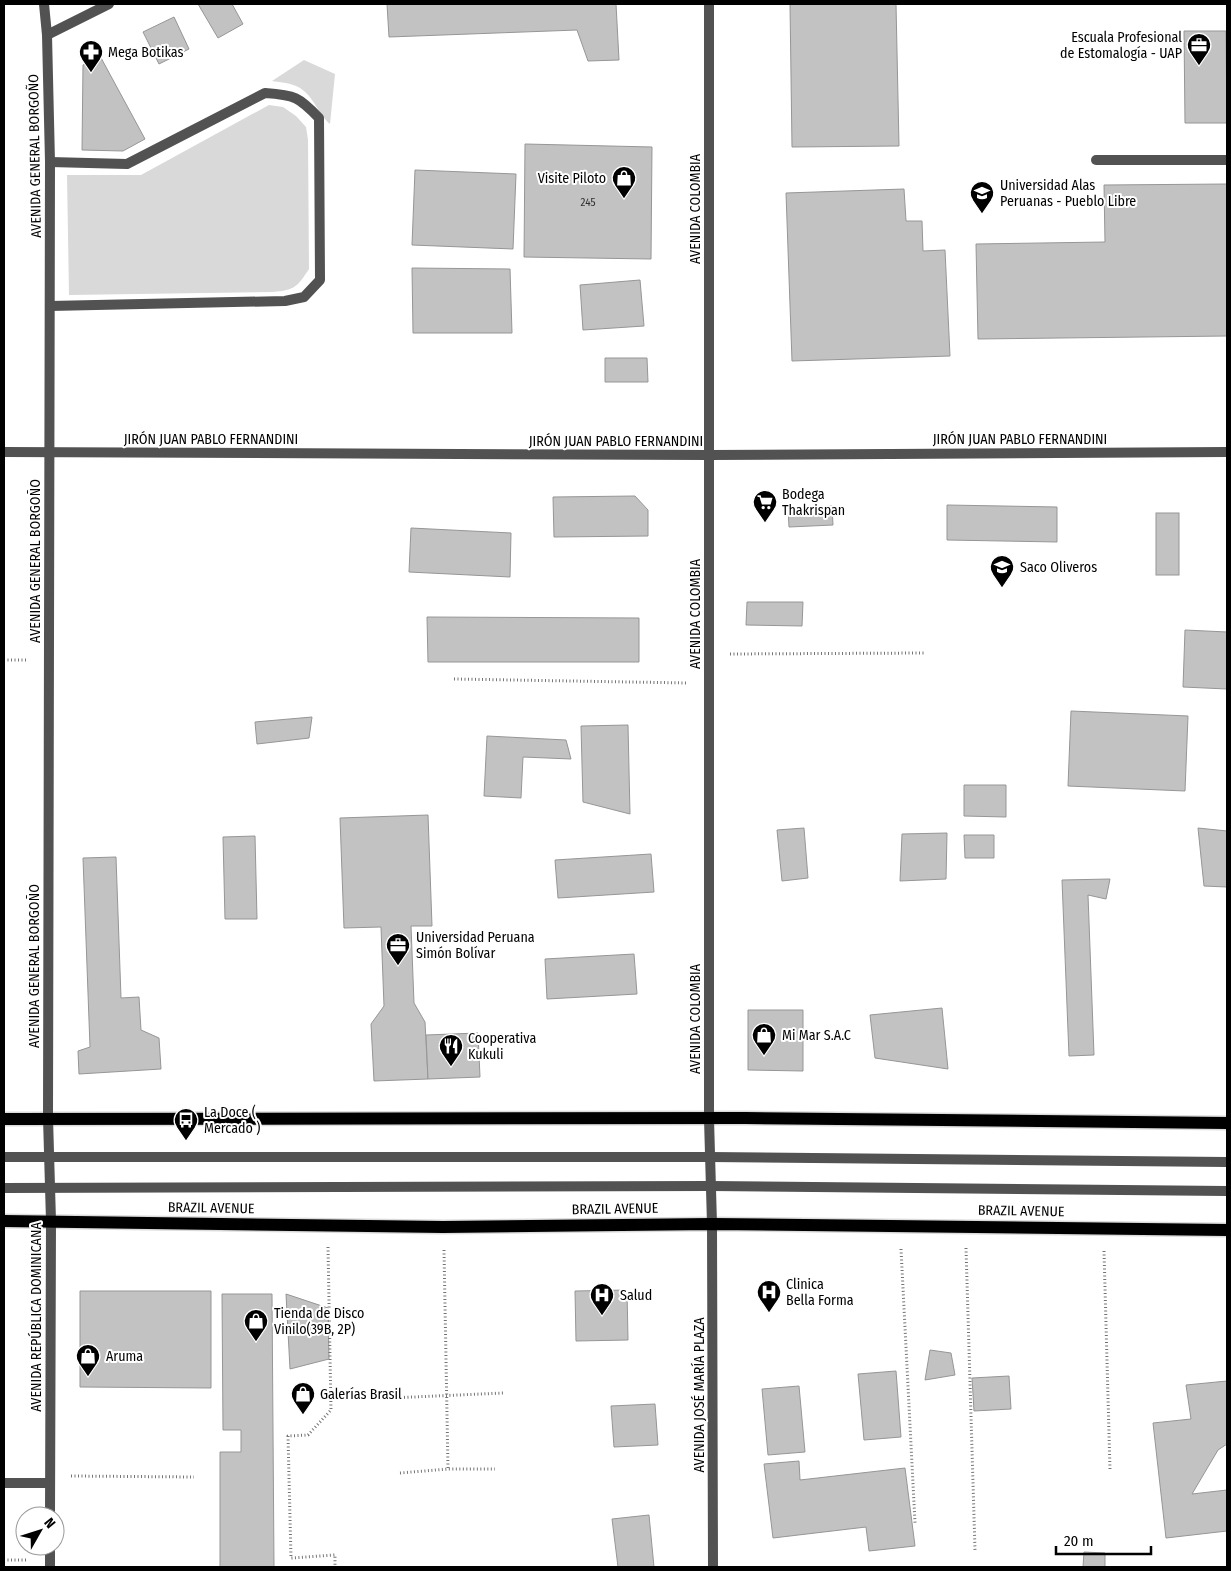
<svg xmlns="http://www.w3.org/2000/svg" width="1231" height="1571" viewBox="0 0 1231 1571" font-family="'Fira Sans Condensed',sans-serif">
<rect width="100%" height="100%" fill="#fff"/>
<g fill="#d9d9d9">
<path d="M304,60L335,74L330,124C316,112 314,94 296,86C289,83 279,82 272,81Z"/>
<path d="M269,105L283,107L296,116L306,127L308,140L309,269C297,287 295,290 273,292L69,295L67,175H141Z"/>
</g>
<g fill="#c2c2c2" stroke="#969696">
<polygon points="198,4 232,4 243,24 218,38"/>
<polygon points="387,4 616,4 619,60 588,61 577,30 389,37"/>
<polygon points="790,4 896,4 899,146 792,147"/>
<polygon points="174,17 189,49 159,64 143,32"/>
<polygon points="1184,31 1226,31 1227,123 1185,123"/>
<polygon points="100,56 145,139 123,151 82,150 83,65"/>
<polygon points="525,144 652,147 651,259 524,257"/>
<polygon points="415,170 516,174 513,249 412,245"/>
<polygon points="1227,184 1227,336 978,339 976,244 1105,242 1104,185"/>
<polygon points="904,189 906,221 922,221 923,251 945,250 950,356 792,361 786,193"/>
<polygon points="412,268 510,269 512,333 413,333"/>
<polygon points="640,280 644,326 583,330 580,285"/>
<polygon points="605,358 647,358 648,382 605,382"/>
<polygon points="635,496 648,510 648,536 554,537 553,497"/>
<polygon points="947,505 1057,507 1057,542 947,540"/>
<polygon points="832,506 833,525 789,527 788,508"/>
<rect x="1156" y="513" width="23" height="62"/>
<polygon points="411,528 511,533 510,577 409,572"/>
<polygon points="747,602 803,602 802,626 746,625"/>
<polygon points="427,617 639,618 639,662 428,662"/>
<polygon points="1185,630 1227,632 1227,689 1183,687"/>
<polygon points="1071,711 1188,716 1185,791 1068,786"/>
<polygon points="312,717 309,738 257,744 255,722"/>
<polygon points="628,725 630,814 583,802 581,726"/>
<polygon points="487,736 566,740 571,759 523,757 521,798 484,796"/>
<polygon points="964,785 1006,785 1006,817 964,816"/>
<polygon points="428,815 432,926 411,926 414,1003 425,1022 428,1079 374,1081 371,1024 384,1006 381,927 344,928 340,818"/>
<polygon points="804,828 808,878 782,881 777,830"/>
<polygon points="1198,828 1227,831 1227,887 1204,886"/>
<polygon points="947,833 946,879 900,881 902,834"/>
<polygon points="964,835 994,835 994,858 965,858"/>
<polygon points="255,836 257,919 225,919 223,837"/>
<polygon points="651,854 654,892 558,898 555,860"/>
<polygon points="116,857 121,998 139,997 141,1030 159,1038 161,1069 79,1074 78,1051 90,1047 83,858"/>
<polygon points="1110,879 1106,899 1088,895 1094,1055 1069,1056 1062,880"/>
<polygon points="634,954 637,994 547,999 545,959"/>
<polygon points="942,1008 948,1069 875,1058 870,1015"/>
<polygon points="748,1010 803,1010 803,1071 748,1070"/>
<polygon points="478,1033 480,1077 428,1079 426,1035"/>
<polygon points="627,1290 628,1340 576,1341 575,1291"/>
<polygon points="80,1291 211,1291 211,1388 80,1387"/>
<polygon points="222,1294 272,1294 274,1567 220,1567 220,1452 241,1452 241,1430 223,1430"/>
<polygon points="286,1294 328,1308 329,1359 290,1369"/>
<polygon points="930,1350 951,1353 955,1375 925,1380"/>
<polygon points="896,1371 901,1437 864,1440 858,1374"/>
<polygon points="1009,1376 1011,1409 974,1411 972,1378"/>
<polygon points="1227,1381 1227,1444 1218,1450 1192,1494 1227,1490 1227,1531 1166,1538 1153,1423 1191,1419 1186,1385"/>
<polygon points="799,1386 805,1452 768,1455 762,1389"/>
<polygon points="655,1404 658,1445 614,1447 611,1406"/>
<polygon points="799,1461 800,1480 905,1468 915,1546 869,1551 866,1527 773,1538 764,1464"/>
<polygon points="649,1515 654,1567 618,1567 612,1519"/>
<polygon points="1084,1552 1105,1553 1105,1567 1083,1567"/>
</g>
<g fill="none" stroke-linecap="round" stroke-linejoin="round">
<g stroke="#dbdbdb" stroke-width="15">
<g id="primary">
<polyline points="4,1119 745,1118 1227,1123"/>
<polyline points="4,1221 443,1227 712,1224 1227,1230"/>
</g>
</g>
<g stroke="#747474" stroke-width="3" stroke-dasharray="1 2.5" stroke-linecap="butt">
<polyline points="730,654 924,653"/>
<polyline points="4,660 28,660"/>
<polyline points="454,679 688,683"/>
<polyline points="328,1247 331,1410 308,1435 288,1436 291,1558 335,1555 335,1567"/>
<polyline points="966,1248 975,1550"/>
<polyline points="901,1249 915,1523"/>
<polyline points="444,1250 448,1469"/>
<polyline points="1104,1251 1110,1470"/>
<polyline points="390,1398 504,1393"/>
<polyline points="400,1473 448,1469 495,1469"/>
<polyline points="71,1476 194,1477"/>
<polyline points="4,1560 28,1560"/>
</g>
<g stroke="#525252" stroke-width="10">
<polyline points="1096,160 1227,160"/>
<polyline points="4,1157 709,1157 1227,1162"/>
<polyline points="4,1188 711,1186 1227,1191"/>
</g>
<g stroke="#525252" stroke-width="10">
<polyline points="44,4 47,35 50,162 48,1118"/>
<polyline points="47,35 109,4"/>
<path d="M50,306L285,301L304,297L320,280L319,118C299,97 295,95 265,93L127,164L50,162"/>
<polyline points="4,452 709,455 1227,452"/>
<polyline points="709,1119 709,4"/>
<polyline points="4,1483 50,1483"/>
</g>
<g stroke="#525252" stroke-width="10">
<polyline points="48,1118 51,1221 50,1516"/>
<polyline points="709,1119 712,1224 713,1567"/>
<polyline points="50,1567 50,1546"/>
</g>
<use href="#primary" stroke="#000" stroke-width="12"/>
</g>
<defs>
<g id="office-pin" transform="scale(1.25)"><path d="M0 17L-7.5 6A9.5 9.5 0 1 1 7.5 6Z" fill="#000" stroke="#fff"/><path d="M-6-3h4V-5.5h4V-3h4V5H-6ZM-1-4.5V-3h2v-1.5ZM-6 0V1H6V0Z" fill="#fff"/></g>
<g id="pharmacy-pin" transform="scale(1.25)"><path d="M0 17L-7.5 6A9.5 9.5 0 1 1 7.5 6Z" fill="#000" stroke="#fff"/><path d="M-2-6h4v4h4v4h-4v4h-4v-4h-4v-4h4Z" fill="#fff"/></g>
<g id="shop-pin" transform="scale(1.25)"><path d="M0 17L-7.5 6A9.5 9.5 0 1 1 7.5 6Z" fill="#000" stroke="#fff"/><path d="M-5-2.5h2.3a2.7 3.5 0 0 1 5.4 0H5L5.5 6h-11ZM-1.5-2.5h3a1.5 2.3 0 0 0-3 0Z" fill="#fff"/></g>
<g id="university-pin" transform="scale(1.25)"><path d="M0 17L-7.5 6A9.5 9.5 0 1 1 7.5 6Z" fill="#000" stroke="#fff"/><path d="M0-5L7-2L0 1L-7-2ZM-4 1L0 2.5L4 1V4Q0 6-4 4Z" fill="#fff"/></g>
<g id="supermarket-pin" transform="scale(1.25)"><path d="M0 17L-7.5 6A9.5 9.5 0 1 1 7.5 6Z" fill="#000" stroke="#fff"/><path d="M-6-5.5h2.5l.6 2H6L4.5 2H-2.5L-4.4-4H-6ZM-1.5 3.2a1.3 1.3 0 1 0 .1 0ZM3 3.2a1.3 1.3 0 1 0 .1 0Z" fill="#fff"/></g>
<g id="school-pin" transform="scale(1.25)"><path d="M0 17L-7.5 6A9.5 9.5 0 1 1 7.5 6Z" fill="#000" stroke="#fff"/><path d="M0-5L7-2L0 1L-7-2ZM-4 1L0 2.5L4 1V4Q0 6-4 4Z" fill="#fff"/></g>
<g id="restaurant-pin" transform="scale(1.25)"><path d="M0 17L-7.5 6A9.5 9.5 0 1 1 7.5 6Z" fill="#000" stroke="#fff"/><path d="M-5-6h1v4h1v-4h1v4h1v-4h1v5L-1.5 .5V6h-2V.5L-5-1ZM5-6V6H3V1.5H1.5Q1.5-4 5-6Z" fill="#fff"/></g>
<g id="bus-pin" transform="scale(1.25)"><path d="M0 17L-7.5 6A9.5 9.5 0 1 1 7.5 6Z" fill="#000" stroke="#fff"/><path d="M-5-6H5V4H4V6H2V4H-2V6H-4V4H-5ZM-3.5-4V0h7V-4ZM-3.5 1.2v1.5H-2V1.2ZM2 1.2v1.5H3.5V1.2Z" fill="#fff"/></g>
<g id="hospital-pin" transform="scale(1.25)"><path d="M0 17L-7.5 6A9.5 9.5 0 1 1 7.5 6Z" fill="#000" stroke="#fff"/><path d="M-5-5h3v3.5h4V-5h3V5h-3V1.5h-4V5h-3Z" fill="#fff"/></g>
</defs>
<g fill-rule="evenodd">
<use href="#office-pin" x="1199" y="45"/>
<use href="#pharmacy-pin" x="91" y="52"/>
<use href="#shop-pin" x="624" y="178"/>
<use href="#university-pin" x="982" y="193"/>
<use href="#supermarket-pin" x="765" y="502"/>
<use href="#school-pin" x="1002" y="567"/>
<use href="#office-pin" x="398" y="945"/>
<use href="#shop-pin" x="764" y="1035"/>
<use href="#restaurant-pin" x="451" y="1046"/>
<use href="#bus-pin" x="186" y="1120"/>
<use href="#hospital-pin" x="769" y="1292"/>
<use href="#hospital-pin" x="602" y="1295"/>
<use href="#shop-pin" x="256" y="1321"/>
<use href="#shop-pin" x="88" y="1356"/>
<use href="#shop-pin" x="303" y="1394"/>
</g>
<g text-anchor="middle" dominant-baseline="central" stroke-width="4" stroke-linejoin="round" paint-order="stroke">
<g font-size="11" fill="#303030">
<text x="588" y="202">245</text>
</g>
<g font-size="14" fill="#000" stroke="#fff" text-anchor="start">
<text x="1182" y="37" text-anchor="end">Escuala Profesional<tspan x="1182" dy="16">de Estomalogía - UAP</tspan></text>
<text x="108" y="52">Mega Botikas</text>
<text x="606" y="178" text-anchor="end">Visite Piloto</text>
<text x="1000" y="185">Universidad Alas<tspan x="1000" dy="16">Peruanas - Pueblo Libre</tspan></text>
<text x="782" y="494">Bodega<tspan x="782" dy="16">Thakrispan</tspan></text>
<text x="1020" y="567">Saco Oliveros</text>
<text x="416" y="937">Universidad Peruana<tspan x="416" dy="16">Simón Bolívar</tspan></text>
<text x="782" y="1035">Mi Mar S.A.C</text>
<text x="468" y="1038">Cooperativa<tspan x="468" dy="16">Kukuli</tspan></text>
<text x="204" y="1112">La Doce (<tspan x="204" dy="16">Mercado )</tspan></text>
<text x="786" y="1284">Clinica<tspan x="786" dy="16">Bella Forma</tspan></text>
<text x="620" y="1295">Salud</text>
<text x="274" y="1313">Tienda de Disco<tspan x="274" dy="16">Vinilo(39B, 2P)</tspan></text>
<text x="106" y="1356">Aruma</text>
<text x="320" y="1394">Galerías Brasil</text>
</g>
<g font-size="14" fill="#000" stroke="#fff">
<text transform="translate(35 156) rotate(-91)">AVENIDA GENERAL BORGOÑO</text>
<text transform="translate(695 209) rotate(-90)">AVENIDA COLOMBIA</text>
<text x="211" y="439">JIRÓN JUAN PABLO FERNANDINI</text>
<text x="1020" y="439">JIRÓN JUAN PABLO FERNANDINI</text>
<text x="616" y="441">JIRÓN JUAN PABLO FERNANDINI</text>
<text transform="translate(35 561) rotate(-90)">AVENIDA GENERAL BORGOÑO</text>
<text transform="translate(695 614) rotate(-90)">AVENIDA COLOMBIA</text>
<text transform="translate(34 966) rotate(-90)">AVENIDA GENERAL BORGOÑO</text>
<text transform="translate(695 1019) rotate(-90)">AVENIDA COLOMBIA</text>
<text transform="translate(211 1208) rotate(1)">BRAZIL AVENUE</text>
<text transform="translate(615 1209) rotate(-1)">BRAZIL AVENUE</text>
<text transform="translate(1021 1211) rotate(1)">BRAZIL AVENUE</text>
<text transform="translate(36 1317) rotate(-90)">AVENIDA REPÚBLICA DOMINICANA</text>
<text transform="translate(699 1395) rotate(-90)">AVENIDA JOSÉ MARÍA PLAZA</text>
</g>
</g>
<rect width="1231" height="1571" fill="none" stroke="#000000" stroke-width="10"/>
<g transform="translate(40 1531) rotate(51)"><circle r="24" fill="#ffffff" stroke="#999999"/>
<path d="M0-4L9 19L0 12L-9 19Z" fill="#000000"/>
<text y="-8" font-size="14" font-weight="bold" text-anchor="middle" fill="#000000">N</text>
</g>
<path d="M1056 1546v8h95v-8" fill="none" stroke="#000000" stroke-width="2.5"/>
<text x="1064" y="1546" font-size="15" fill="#000000" stroke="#ffffff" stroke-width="4" paint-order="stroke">20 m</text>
</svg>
